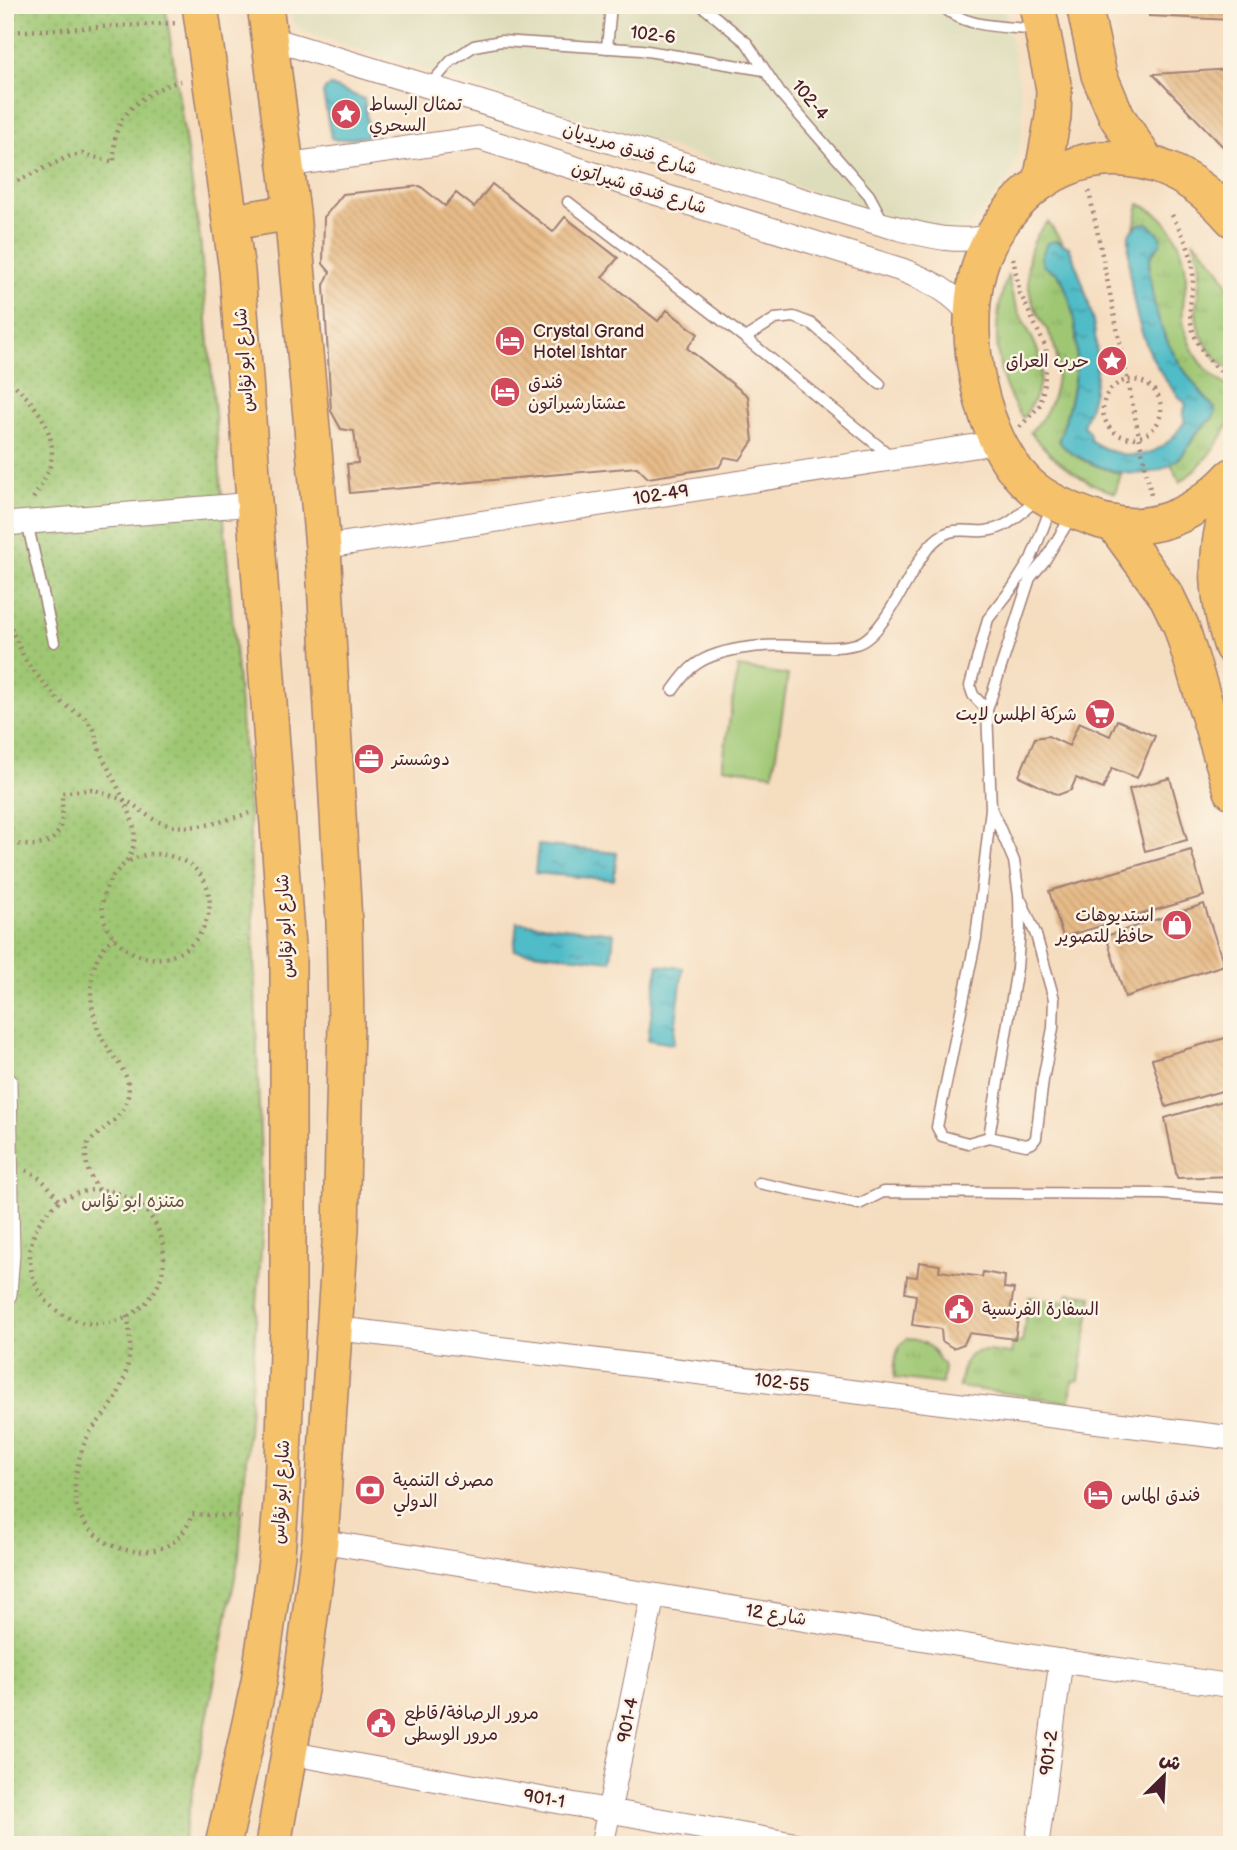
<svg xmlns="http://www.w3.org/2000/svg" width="1237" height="1850" viewBox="0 0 1237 1850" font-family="'Balsamiq Sans','Playpen Sans Arabic',sans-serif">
<defs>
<pattern id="grass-tufts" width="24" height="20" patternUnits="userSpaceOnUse" patternTransform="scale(1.75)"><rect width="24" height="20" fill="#9fc773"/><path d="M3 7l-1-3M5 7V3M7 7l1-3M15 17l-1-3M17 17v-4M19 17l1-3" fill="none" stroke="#8aaa64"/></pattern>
<pattern id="park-dots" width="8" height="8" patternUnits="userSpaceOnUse" patternTransform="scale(1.75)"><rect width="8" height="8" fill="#9fc773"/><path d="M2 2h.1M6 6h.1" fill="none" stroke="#8aaa64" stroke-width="1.8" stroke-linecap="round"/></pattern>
<pattern id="water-ripples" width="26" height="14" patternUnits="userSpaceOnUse" patternTransform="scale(1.75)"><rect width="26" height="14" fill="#4fbcc8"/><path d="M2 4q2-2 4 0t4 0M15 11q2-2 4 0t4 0" fill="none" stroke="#4498a3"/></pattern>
<pattern id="building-back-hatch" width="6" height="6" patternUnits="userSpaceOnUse" patternTransform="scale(1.75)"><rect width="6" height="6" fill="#e6bb88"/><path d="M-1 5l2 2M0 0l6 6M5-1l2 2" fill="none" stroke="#c7a076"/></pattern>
</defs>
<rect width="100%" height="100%" fill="#fcf5e5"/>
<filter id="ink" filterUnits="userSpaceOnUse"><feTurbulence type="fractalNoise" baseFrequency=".0143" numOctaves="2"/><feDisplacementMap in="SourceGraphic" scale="14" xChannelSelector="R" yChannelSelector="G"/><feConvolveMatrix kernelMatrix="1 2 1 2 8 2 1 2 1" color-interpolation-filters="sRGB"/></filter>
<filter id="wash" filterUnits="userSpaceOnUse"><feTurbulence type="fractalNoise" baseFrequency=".00686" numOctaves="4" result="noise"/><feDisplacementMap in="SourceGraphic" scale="28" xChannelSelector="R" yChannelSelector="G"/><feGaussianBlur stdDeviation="1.57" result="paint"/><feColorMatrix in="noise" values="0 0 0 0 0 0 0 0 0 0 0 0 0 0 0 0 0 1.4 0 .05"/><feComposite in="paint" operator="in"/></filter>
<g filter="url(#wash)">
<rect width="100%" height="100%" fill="#f5ddc0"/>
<polygon fill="#deddbb" points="289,5 1004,5 1023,105 1021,141 1013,170 988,206 969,225 936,231 303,31 295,24"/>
<g fill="url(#grass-tufts)" stroke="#74734f" stroke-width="2">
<path d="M1139,204C1169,215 1185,246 1186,277C1186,292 1181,306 1183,320C1187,350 1206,374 1232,389C1232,396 1233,404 1232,411C1228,436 1200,468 1180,482L1171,464L1181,457L1200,429L1206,426L1215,409C1179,368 1156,335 1150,279C1149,268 1147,257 1157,249L1139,224L1134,228Z"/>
<path d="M1048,222L1062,242L1055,241L1050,270L1057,272C1090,323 1076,387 1059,440C1069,459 1102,468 1121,474L1115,493C1081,482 1053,460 1030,432C1055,410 1065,368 1051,337C1046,327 1039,318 1035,308C1023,280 1025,243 1048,222Z"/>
<path d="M1193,240C1209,255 1224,272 1231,293C1236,311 1232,351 1232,371C1212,359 1196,334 1196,311C1197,296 1201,281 1200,266C1199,257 1196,248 1193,240Z"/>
<path d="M1008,274C1014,335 1069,352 1023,418C992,377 991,321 1008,274Z"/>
<path d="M1068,1293L1092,1296L1079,1380L1072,1381L1070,1402L959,1387C965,1348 974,1348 1011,1354L1013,1342L1022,1343L1029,1297L1066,1302Z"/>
<path d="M907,1339C930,1340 932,1350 944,1366L942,1384L894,1378C895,1364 894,1348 907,1339Z"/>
</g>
<polygon fill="url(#park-dots)" stroke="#74734f" stroke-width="2" points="5,5 165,5 200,238 249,813 263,1223 239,1557 182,1845 5,1845"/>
<polygon fill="#9fc773" stroke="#74734f" stroke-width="2" points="738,667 788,675 773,774 722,767"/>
<g fill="url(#water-ripples)" stroke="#4c6e7a" stroke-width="2">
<polygon points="331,86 364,99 369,136 337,140 331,138 323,93 326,88"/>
<path d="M1148,223L1160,235L1161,243C1158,247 1153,251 1151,256C1147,264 1150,274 1151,283C1156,334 1182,372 1215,409V414C1211,422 1206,423 1200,429C1192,436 1189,449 1181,456C1156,481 1118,476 1089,462C1079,457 1064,451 1059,440C1075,391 1084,350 1069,299C1066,291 1064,280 1058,274C1054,271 1048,269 1043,266L1041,258L1047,243L1055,241L1069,247C1093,306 1110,363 1083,425L1090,434V440C1128,465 1161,460 1185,421L1183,415L1186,404C1140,358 1127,297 1129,234L1139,224Z"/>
<polygon points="538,845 617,853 614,880 535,873"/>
<polygon points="517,922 614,933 611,961 514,950"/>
<polygon points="658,965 683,968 673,1044 648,1040"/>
</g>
<g id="blocks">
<g fill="url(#building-back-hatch)">
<polygon points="1150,5 1232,5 1232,20 1149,16"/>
<polygon points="1232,69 1232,156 1153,74"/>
<polygon points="492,184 553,232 565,217 618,258 602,277 658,321 667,310 698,334 687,348 748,396 753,441 740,460 725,457 719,467 648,478 637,467 350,493 347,464 358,463 354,431 341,429 331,411 324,285 330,272 323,264 324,217 343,194 420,186 445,206 456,193 474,207"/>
<polygon points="1117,720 1155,736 1137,778 1112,768 1103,789 1076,778 1071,790 1058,795 1019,776 1035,738 1048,736 1069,746 1079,722 1110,736"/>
<polygon points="1170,778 1187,840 1145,851 1129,789"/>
<polygon points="1191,850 1204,896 1063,937 1049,891"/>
<polygon points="1204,904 1224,965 1125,997 1106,936"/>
<polygon points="1232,1036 1232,1088 1166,1107 1152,1059"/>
<polygon points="1232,1098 1232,1176 1177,1178 1165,1118"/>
<polygon points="919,1262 940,1265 939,1271 982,1277 983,1272 1005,1276 1004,1288 1014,1289 1010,1312 1019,1313 1015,1339 969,1333 964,1344 953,1348 942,1341 941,1329 912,1325 916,1295 905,1293 907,1276 917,1277"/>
</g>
</g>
</g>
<g filter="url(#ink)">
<use href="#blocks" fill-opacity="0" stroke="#a07e76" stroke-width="2"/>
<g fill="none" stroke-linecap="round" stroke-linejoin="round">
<g stroke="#a07e76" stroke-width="13">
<g id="lane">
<polyline points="701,5 747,43 780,93 869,195 883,221"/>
<path d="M942,5C963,29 1007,26 1036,30"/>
<polyline points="607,48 611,5"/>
<polyline points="429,86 451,61 474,46 501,41 641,50 764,70"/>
<polyline points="568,202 745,338 892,457"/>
<polyline points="745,338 775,319 794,317 812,324 880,384"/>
<polyline points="27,522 54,642"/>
<path d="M673,690C678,683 684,675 690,669C714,647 766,644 797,646C817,647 837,649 856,644C884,637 909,571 928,548C955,515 972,542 1005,525C1017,519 1028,506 1038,498"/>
<polyline points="987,710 973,695 970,686 988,619 1014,586 1031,559 1052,505"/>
<polyline points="991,808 1014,861 1019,896 1020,928 1017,968 989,1137 968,1143 942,1136 937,1127 976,938 991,808 987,710 1030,578 1045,560 1071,517"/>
<polyline points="989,1137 1026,1145 1032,1143 1036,1138 1043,1080 1053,1028 1054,999 1036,935 1022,902"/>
<polyline points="759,1183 859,1204 883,1192 1161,1194 1232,1199"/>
</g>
</g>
<g stroke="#a07e76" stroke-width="25">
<g id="street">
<path d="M269,38L885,225C922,234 956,246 994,235"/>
<path d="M286,165L479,138L902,270C930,281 953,292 972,317"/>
<polyline points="5,524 254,504"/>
<polyline points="323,547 975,446 998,441"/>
<polyline points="5,1082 8,1254 5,1294"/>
<polyline points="333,1328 1232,1438"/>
<polyline points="320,1541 1061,1661 1232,1686"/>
<polyline points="289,1753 798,1845"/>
<polyline points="602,1845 653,1596"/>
<polyline points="1037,1845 1061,1661"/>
</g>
</g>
<g stroke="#a07e76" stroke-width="38">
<g id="primary">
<polyline points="200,5 237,271 288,960 288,1326 282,1489 277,1554 259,1682 223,1845"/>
<polyline points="265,5 292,212 323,547 344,922 346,1024 341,1229 320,1541 301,1684 273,1845"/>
<polyline points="1037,5 1054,89 1053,117 1041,182"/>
<polyline points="1084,5 1099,75 1117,117 1146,161"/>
<path d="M1232,219C1157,131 1045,139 989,243C955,306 974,431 1026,482C1043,499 1068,509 1090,517C1145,539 1194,517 1232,476"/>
<polyline points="232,222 292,212"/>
<path d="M1232,489C1229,502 1225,514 1223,527C1214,568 1219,608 1232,647"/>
<polyline points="1113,523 1167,597 1181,626 1232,791"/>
</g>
</g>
<g stroke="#a07e76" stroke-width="4.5" stroke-dasharray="2 5" stroke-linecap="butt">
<polyline points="5,32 176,23"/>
<path d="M5,187L70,156L82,154L114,162C114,155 114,147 115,139C120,107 156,86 185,80"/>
<polyline points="1089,191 1151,495"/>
<path d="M1172,215C1181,232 1192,250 1193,270C1194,283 1191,295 1190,308C1189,339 1208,364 1232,380"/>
<polyline points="1013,258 1020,293 1046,348 1047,363 1041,404 1020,427"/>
<path d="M5,377C30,397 60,430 50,466C47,478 39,489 32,500"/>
<circle cx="1132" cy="409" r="29"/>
<path d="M5,615L26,662L58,700L85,718L94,730L100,752L124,800C137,805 144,815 157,821C185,834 221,822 249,813"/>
<path d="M5,841C20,846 49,850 58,832C64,821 62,805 62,793L92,789L124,800C132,816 138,834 132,851C129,860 122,866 116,872C103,887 98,908 107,927C113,939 125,950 138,955C199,977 240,886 181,860C160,851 145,852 126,863"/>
<path d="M26,1170C40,1176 51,1188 59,1201"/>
<path d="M99,1190C88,1176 85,1164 86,1146C98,1131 118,1122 126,1103C137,1075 111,1059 101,1036C87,1005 85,959 114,937"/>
<circle cx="97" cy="1257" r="67"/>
<path d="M127,1316C134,1345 129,1371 116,1398C109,1411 98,1421 90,1432C79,1451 75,1472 75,1494C77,1554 174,1577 192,1514L242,1517"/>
<polyline points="45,1845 57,1843 68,1845"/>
</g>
<use href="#lane" stroke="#fff" stroke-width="10"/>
<use href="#street" stroke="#fff" stroke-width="23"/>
<use href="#primary" stroke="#f5c16b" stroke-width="35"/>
</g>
</g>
<defs>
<g id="sight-disc" transform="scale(1.575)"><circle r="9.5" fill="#d1495b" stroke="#fcf5e5"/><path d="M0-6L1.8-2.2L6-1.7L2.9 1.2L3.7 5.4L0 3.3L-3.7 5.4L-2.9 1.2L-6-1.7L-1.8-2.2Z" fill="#fff"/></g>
<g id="hotel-disc" transform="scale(1.575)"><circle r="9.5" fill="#d1495b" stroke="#fcf5e5"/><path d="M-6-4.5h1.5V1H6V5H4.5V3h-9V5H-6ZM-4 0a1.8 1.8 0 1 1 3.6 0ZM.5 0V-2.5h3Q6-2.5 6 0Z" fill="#fff"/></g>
<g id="supermarket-disc" transform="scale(1.575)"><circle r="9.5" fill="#d1495b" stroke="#fcf5e5"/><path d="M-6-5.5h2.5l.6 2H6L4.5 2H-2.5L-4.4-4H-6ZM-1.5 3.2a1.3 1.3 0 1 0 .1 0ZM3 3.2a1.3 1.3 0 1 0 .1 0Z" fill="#fff"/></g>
<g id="office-disc" transform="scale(1.575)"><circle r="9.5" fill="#d1495b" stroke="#fcf5e5"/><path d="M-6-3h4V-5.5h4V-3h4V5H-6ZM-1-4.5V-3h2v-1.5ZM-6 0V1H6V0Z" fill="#fff"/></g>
<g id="shop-disc" transform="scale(1.575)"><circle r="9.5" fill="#d1495b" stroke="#fcf5e5"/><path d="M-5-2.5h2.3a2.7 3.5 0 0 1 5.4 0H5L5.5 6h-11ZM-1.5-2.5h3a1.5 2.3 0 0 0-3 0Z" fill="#fff"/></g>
<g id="civic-disc" transform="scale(1.575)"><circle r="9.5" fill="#d1495b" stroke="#fcf5e5"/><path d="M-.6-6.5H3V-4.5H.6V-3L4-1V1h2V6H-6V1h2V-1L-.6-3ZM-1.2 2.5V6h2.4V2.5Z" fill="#fff"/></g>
<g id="bank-disc" transform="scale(1.575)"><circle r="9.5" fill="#d1495b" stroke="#fcf5e5"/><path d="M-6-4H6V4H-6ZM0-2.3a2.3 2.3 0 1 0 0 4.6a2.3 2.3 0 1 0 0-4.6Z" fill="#fff"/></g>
</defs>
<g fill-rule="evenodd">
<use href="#sight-disc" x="346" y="114"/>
<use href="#hotel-disc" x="510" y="341"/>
<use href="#sight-disc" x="1112" y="361"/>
<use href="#hotel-disc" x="505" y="392"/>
<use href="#supermarket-disc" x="1100" y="714"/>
<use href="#office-disc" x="369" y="759"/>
<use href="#shop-disc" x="1177" y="925"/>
<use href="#civic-disc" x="959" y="1309"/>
<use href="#bank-disc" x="370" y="1490"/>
<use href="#hotel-disc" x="1098" y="1495"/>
<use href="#civic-disc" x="381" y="1723"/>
</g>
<g text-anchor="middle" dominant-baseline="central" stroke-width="5" stroke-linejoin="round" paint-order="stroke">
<g font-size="18" fill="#4a1f2b" stroke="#fcf5e5">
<text transform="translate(653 35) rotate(7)">102-6</text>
<text transform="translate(810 100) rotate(50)">102-4</text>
<text transform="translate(630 149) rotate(17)">شارع فندق مريديان</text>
<text transform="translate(639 188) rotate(17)">شارع فندق شيراتون</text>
<text transform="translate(244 360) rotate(-94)">شارع ابو نؤاس</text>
<text transform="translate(661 495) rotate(-9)">102-49</text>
<text transform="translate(285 926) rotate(-93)">شارع ابو نؤاس</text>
<text transform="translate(782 1383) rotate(7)">102-55</text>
<text transform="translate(281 1492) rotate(-87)">شارع ابو نؤاس</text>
<text transform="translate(776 1615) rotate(9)">شارع 12</text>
<text transform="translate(628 1720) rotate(-79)">901-4</text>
<text transform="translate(1049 1753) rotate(-83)">901-2</text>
<text transform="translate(544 1799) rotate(10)">901-1</text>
</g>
<g font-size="18" fill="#4a1f2b" stroke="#fcf5e5" text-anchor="start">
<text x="369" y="104">تمثال البساط<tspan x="369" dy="21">السحري</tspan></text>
<text x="533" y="331">Crystal Grand<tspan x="533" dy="21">Hotel Ishtar</tspan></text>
<text x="1089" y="361" text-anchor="end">حرب العراق</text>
<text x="528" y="382">فندق<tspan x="528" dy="21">عشتارشيراتون</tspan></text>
<text x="1077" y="714" text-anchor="end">شركة اطلس لايت</text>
<text x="392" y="759">دوشستر</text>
<text x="1154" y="915" text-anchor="end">استديوهات<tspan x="1154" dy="21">حافظ للتصوير</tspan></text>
<text x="982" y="1309">السفارة الفرنسية</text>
<text x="393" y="1480">مصرف التنمية<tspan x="393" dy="21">الدولي</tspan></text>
<text x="1121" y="1495">فندق الماس</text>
<text x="404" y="1713">مرور الرصافة/قاطع<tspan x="404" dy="21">مرور الوسطى</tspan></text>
</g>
<g font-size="18" fill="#645141" stroke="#fcf5e5">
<text x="133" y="1201">متنزه ابو نؤاس</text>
</g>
</g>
<rect width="1237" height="1850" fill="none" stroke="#fcf5e5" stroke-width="28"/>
<g transform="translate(1164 1776) rotate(24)" stroke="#fcf5e5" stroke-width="5" paint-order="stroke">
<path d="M0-5L12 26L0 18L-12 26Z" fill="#4a1f2b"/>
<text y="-10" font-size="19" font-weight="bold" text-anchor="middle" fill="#4a1f2b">ش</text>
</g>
</svg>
